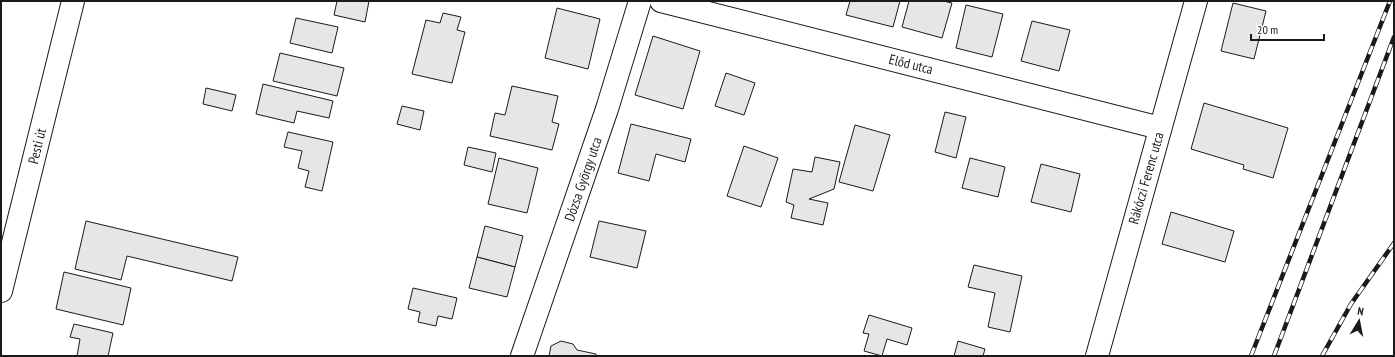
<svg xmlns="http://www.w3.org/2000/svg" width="1395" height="357" viewBox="0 0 1395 357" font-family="'PT Sans Narrow',sans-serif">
<rect width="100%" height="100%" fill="#fff"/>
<g fill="#e6e6e6" stroke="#1a1a1a">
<polygon points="337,1 369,1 365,22 334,15"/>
<polygon points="850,1 900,1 893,27 846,15"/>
<polygon points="909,1 943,1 952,3 942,38 902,27"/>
<polygon points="1233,3 1266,11 1254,59 1221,51"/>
<polygon points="966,5 1003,14 992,57 956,48"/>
<polygon points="557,8 600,19 588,69 545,58"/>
<polygon points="443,13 461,17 457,30 465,32 452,83 412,74 426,20 440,23"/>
<polygon points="296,18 338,27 332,53 290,43"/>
<polygon points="1032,21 1070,30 1059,71 1021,61"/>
<polygon points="653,36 700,51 683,109 635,95"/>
<polygon points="280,53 344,68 337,96 273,81"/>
<polygon points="726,73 755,83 744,115 715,106"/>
<polygon points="263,84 333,101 329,118 297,111 294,123 256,114"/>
<polygon points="512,86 558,96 552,122 559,124 552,150 490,136 495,113 505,115"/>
<polygon points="206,88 236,95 232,111 203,104"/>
<polygon points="1204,103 1288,128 1273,178 1243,169 1244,165 1191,149"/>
<polygon points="402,106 424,111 420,130 397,124"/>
<polygon points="945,112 966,117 956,158 935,152"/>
<polygon points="631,124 691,139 685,162 656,154 649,181 618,173"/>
<polygon points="855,125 890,135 873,191 839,182"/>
<polygon points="288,132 333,142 322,191 305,187 309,171 298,168 302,151 284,147"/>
<polygon points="744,146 778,158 761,207 727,196"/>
<polygon points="468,147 496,153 492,172 464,165"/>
<polygon points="815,157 840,162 834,189 809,199 828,203 823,225 791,218 794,205 786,202 793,169 812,172"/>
<polygon points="499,158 538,168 527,213 488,204"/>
<polygon points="970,158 1005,167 998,197 962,188"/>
<polygon points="1041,164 1080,174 1071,212 1031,202"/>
<polygon points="1171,212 1234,231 1225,262 1162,244"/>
<polygon points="86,221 238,257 232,281 127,256 121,280 75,269"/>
<polygon points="599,221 646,231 637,268 590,257"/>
<polygon points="485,226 523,236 515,267 477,257"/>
<polygon points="477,257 515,267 507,297 469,288"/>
<polygon points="974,265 1022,276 1010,332 988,327 995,293 968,287"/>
<polygon points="64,272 131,288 123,325 56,309"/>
<polygon points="413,288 457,298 452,319 438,316 436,326 418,322 420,312 408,309"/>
<polygon points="869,315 912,328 907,345 887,339 882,356 864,351 869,334 863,333"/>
<polygon points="74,324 113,333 108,356 77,356 80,339 70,337"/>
<polygon points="561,341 573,344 577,350 596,354 596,356 549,356 551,346"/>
<polygon points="958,341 985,349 983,356 954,356"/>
</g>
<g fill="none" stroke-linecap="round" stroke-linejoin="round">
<g stroke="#1a1a1a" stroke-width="24">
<g id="minor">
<polyline points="661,1 1160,128"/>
<polyline points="522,356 607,109 640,1"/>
<polyline points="1097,356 1196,1"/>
</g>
</g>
<g stroke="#1a1a1a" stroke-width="24">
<polyline id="major" points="1,291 73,1"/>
</g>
<use href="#minor" stroke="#fff" stroke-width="22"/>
<use href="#major" stroke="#fff" stroke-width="22"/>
<g stroke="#1a1a1a" stroke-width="4.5">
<g id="rail">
<polyline points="1251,356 1390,1"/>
<polyline points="1274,356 1394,37"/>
<polyline points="1322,356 1351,304 1394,243"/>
</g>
</g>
<use href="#rail" stroke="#fff" stroke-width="3" stroke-dasharray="9" stroke-linecap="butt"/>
</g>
<g text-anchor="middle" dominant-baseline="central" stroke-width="3" stroke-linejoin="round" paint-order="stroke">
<g font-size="14" fill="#1a1a1a" stroke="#fff">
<text transform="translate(911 64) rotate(14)">Előd utca</text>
<text transform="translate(37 146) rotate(-76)">Pesti út</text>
<text transform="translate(1146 178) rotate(-74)">Rákóczi Ferenc utca</text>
<text transform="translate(583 179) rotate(-71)">Dózsa György utca</text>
</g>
</g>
<rect width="1395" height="357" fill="none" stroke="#1a1a1a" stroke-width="4"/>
<g transform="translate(1359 321) rotate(10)" stroke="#ffffff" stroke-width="3" paint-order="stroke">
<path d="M0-3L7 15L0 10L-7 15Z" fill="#1a1a1a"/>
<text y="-6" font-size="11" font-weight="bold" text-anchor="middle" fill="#1a1a1a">N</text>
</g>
<path d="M1251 34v6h73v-6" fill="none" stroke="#1a1a1a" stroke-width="2"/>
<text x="1257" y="34" font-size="12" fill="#1a1a1a" stroke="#ffffff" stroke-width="3" paint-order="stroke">20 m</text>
</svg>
